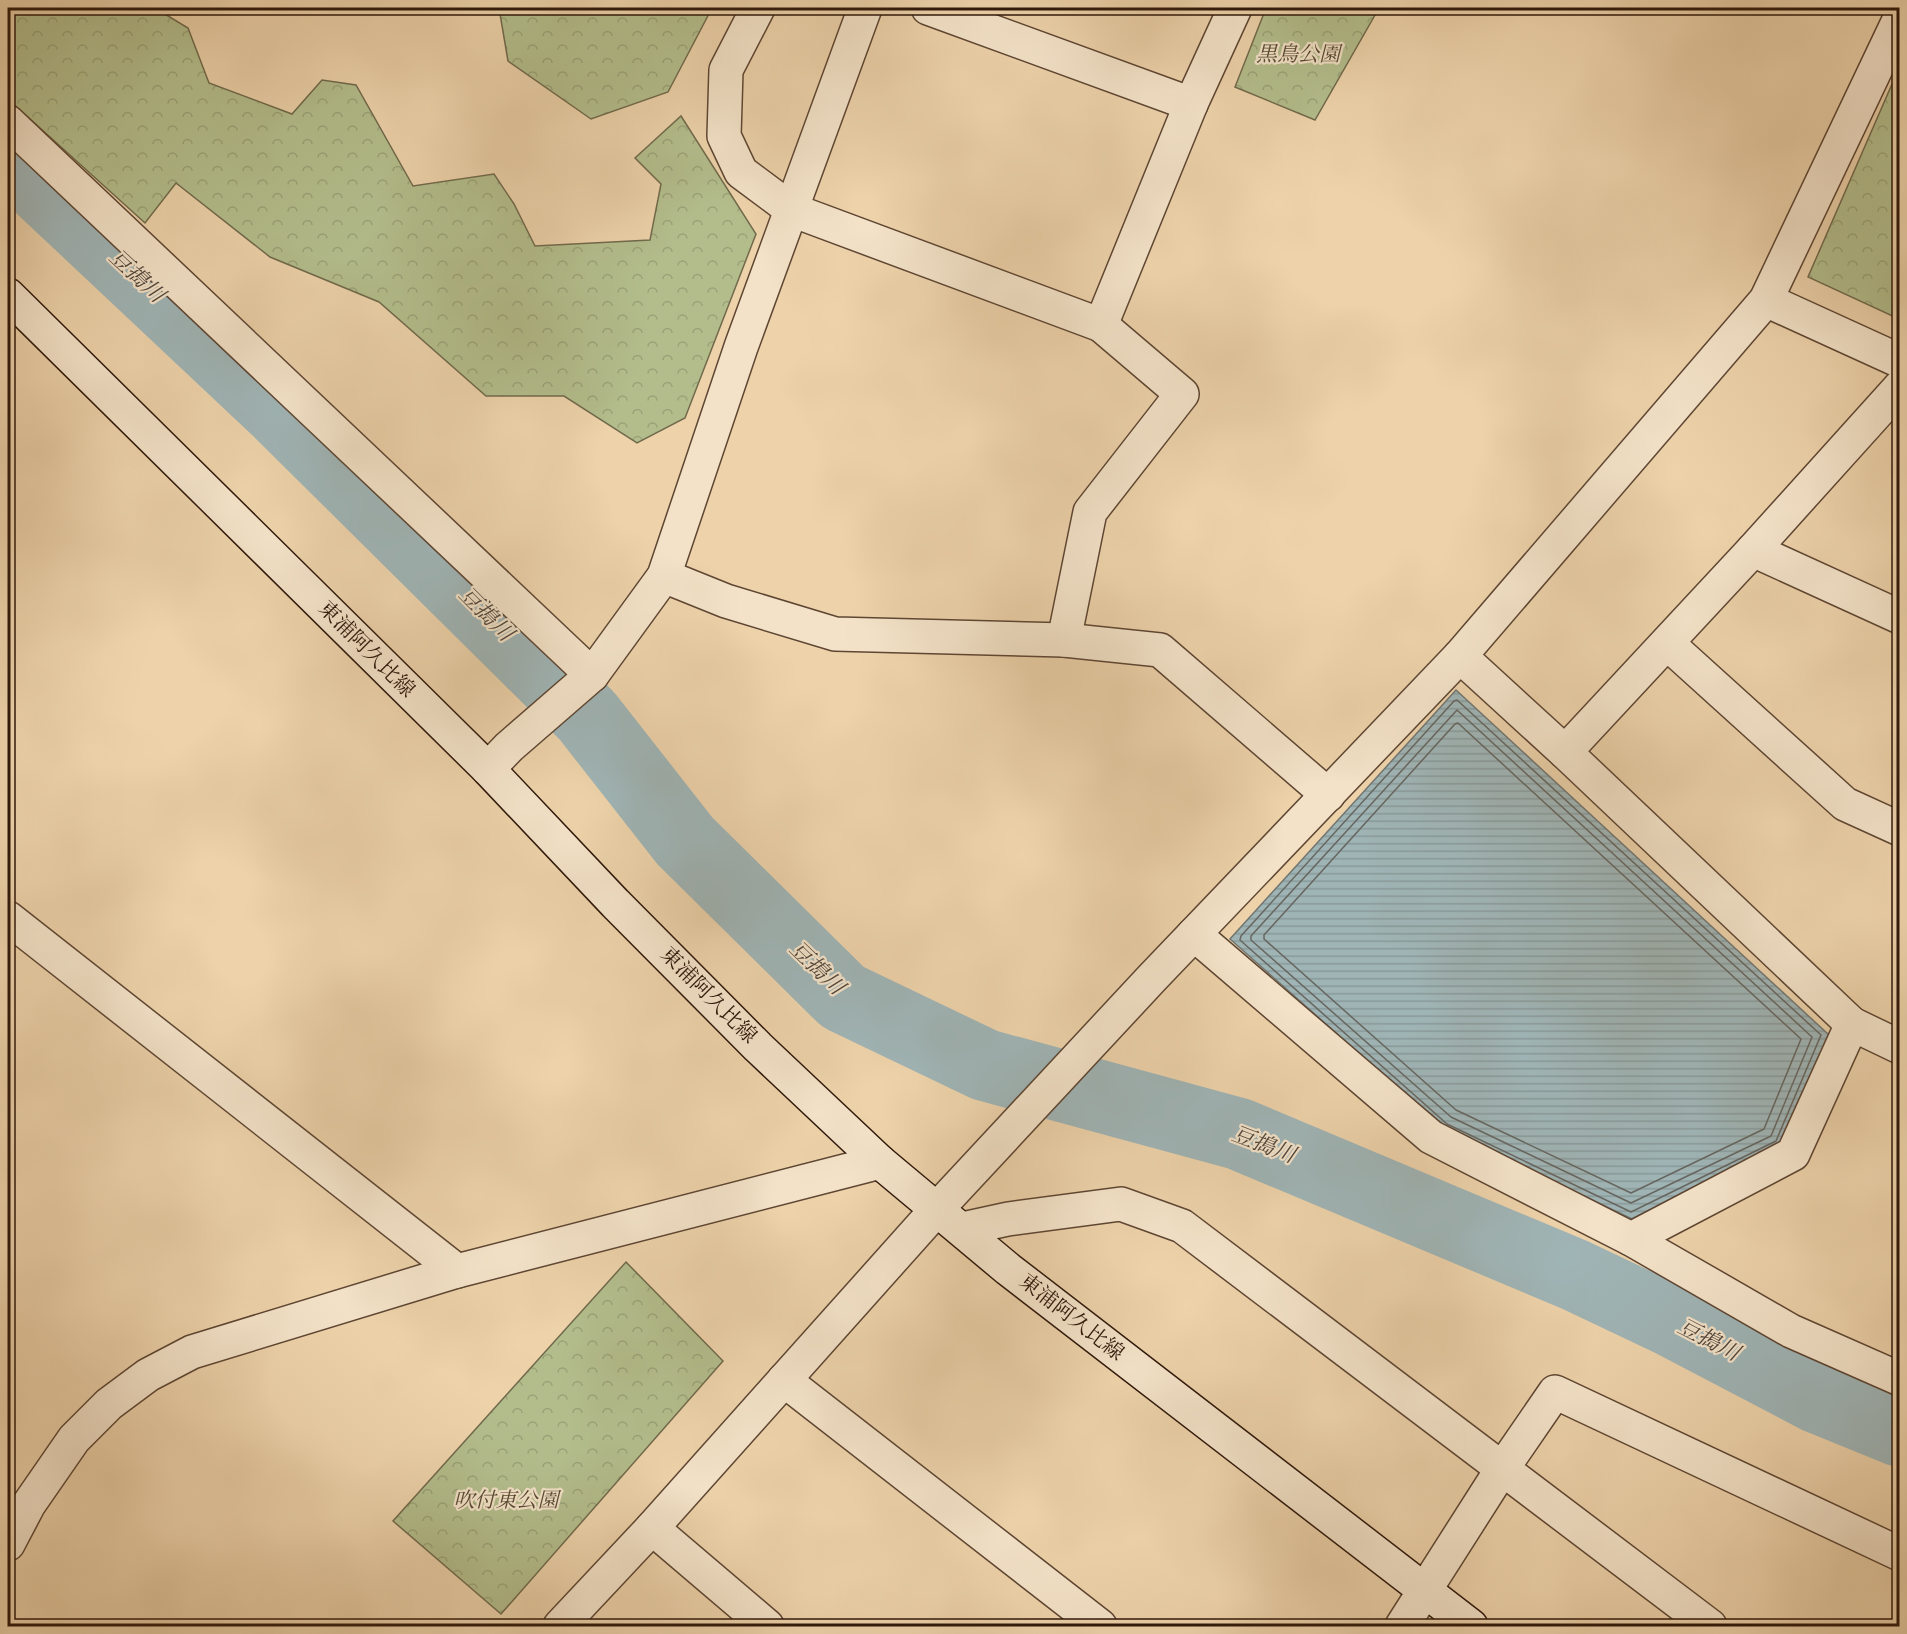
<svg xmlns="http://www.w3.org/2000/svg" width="1907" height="1634" viewBox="0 0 1907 1634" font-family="Vollkorn,'Noto Serif JP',serif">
<defs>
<pattern id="forest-crowns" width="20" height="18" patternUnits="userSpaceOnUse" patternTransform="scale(1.5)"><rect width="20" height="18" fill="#b3bd8c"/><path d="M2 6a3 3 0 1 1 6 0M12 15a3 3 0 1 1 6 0" fill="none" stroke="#9aa277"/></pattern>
<pattern id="water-rules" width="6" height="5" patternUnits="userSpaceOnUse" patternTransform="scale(1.5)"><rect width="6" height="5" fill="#9fb4b5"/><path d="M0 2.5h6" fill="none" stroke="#899a9a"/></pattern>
</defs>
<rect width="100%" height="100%" fill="#edd2aa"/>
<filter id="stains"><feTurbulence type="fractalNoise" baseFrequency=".00333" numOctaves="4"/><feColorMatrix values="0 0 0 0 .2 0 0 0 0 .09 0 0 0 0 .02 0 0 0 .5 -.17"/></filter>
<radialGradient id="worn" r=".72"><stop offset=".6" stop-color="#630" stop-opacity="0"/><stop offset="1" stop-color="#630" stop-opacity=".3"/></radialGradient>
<g fill="url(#forest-crowns)" stroke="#716a4c" stroke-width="1.5">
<polygon points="8,8 155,8 188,28 209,83 292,114 322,80 356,85 413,186 494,174 514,204 535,246 650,240 661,184 635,158 681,116 756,234 685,418 637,443 564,396 486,396 379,302 270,257 176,183 145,223 8,99"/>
<polygon points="499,8 712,8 668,92 591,119 508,61"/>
<polygon points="1266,8 1379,8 1315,120 1235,87"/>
<polygon points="1899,68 1900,319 1899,319 1808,277"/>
<polygon points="626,1262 723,1361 501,1614 393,1521"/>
</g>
<polygon fill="url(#water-rules)" stroke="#727671" stroke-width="1.5" points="1456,690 1829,1035 1781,1145 1632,1219 1444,1129 1230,939"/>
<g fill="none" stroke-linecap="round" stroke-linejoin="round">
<g stroke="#676660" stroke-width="1.5">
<polygon points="1457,700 1821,1035 1776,1141 1631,1212 1447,1124 1240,940 1241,936 1454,701"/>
<polygon points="1457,710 1812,1037 1771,1136 1631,1203 1451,1117 1251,940 1251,936"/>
<polygon points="1458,723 1801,1039 1764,1129 1631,1193 1456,1110 1264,939 1264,935 1455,724"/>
</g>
<polyline stroke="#9fb4b5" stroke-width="72" points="8,156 277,409 587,716 685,841 843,997 985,1065 1239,1134 1575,1275 1674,1322 1819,1398 1900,1431"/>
<g stroke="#5e4633" stroke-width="36">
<g id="minor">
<polyline points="758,8 726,70 724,136 741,172 792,210 1101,325 1191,104 1235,8"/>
<polyline points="928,8 1191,104"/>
<polyline points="8,122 592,675"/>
<polyline points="1766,300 1900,361"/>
<polyline points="1753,550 1900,617"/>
<polyline points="664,576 726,601 835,634 1064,640 1160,650 1328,795"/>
<polyline points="1064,640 1090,512 1182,394 1101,325"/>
<polyline points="1667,643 1845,804 1900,829"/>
<polyline points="1565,752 1753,550 1900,387"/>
<polyline points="488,769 509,747 592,675 664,576 741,347 865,8"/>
<polyline points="8,918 457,1271"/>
<polyline points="1194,934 1431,1137 1631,1239 1793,1154 1852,1024 1565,752 1460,656"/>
<polyline points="1852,1024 1900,1047"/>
<polyline points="962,1229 1008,1219 1121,1204 1182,1226 1710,1626"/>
<polyline points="1631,1239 1791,1331 1900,1379"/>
<polyline points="784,1380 1100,1626"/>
<polyline points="652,1528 767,1626"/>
<polyline points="8,1544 29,1504 74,1439 109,1404 148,1375 192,1352 457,1271 880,1162"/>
<polyline points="1402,1626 1502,1469 1555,1392 1900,1554"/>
</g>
</g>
<g stroke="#5e4633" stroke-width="36">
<polyline id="tertiary" points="560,1626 652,1528 937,1209 1152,978 1460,656 1766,300 1900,18"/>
</g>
<g stroke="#2f180b" stroke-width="36">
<polyline id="secondary" points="8,295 488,769 615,903 758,1047 880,1162 1008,1269 1471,1626"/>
</g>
<use href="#minor" stroke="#f3e2c8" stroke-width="33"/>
<use href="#tertiary" stroke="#f3e2c8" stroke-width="33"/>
<use href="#secondary" stroke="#f3e2c8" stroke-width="33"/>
</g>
<g text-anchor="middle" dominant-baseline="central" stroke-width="4.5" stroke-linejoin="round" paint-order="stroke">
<g font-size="21" font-style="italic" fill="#574a32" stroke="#f3e2c8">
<text x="1298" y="55">黒鳥公園</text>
<text x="506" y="1501">吹付東公園</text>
</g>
<g font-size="21" fill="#2f180b" stroke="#f3e2c8">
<text transform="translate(366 650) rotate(45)">東浦阿久比線</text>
<text transform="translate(708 996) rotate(45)">東浦阿久比線</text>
<text transform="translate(1071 1318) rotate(38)">東浦阿久比線</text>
</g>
<g font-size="22" font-style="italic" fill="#51473e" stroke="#f3e2c8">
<text transform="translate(136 277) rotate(43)">豆搗川</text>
<text transform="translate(485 615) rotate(45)">豆搗川</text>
<text transform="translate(816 969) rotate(44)">豆搗川</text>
<text transform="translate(1263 1146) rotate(21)">豆搗川</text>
<text transform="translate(1708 1341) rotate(27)">豆搗川</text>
</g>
</g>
<rect width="1907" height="1634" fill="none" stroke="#edd2aa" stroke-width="30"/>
<rect x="9" y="9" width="1889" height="1616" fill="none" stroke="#2f180b" stroke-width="3"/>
<rect x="15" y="15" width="1877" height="1604" fill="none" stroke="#2f180b" stroke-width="1.5"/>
<rect width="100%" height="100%" filter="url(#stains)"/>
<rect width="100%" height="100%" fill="url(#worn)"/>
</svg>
